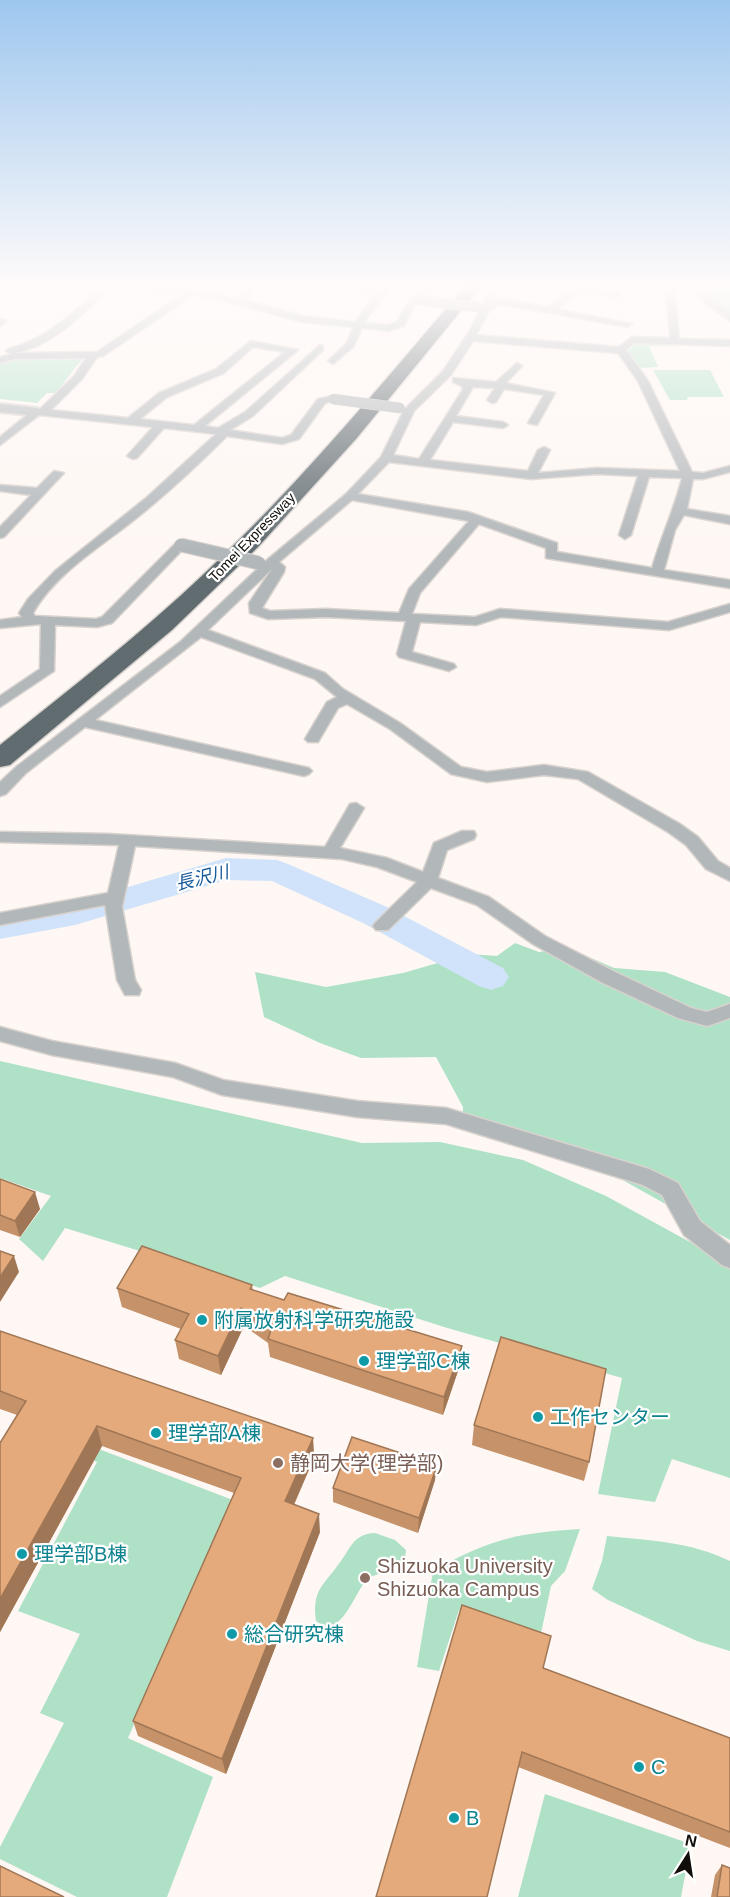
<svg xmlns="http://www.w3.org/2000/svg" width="730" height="1897" viewBox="0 0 730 1897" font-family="Arial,'Noto Sans JP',sans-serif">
<rect width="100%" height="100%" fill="#fef7f3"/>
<g fill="#afe1c7">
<polygon points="703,285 730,285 730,312 710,298"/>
<polygon points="637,343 701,344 701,346 649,346 658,367 640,368 628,351"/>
<path d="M85,357C73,368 67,381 55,393H47L37,403L0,399V362L15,359Z"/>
<polygon points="653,370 710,370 724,397 688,397 687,400 670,400"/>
<polygon points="515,943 539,952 568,948 614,968 665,972 730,997 730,1240 619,1178 463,1123 463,1107 436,1057 361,1058 320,1043 264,1017 255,972 326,987 403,973 469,954 497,956"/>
<polygon points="0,1061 362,1143 440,1142 523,1160 606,1196 730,1264 730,1478 672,1459 655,1502 598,1494 622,1378 444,1327 285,1276 260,1288 65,1228 43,1261 19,1239 51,1196 0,1178"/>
<polygon points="83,1443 233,1500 128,1738 213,1777 167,1897 77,1897 0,1859 0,1847 64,1723 40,1713 80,1634 18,1611 97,1462 74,1452"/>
<path d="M580,1529L565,1571L551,1586L540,1638L459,1610L439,1671L417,1667L433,1571C489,1539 517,1533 580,1529Z"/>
<path d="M375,1533L395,1540L406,1550L405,1558C399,1561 395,1566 390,1570C383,1574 374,1574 368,1579C355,1589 342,1642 316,1621C312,1591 322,1587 338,1565C351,1549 352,1534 375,1533Z"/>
<path d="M607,1536C648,1540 692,1542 730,1561V1651L697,1641L608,1600L592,1589L602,1561Z"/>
<polygon points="545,1794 691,1844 681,1897 518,1897"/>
</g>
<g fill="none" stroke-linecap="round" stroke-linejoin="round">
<polygon fill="#d0e3fa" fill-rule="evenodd" points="226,858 277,860 288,864 387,907 503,968 509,977 503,986 491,990 479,986 363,923 272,881 227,880 75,925 0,939 0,915 74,903"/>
<g stroke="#d8d2ce" stroke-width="3">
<g id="minor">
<path d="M103,285L190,289L196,286L200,290L235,298L254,285H263L244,300L303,316L355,322L377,292L354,290V286L381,287L391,285L364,323L388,325L397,322C406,306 416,283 437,285L417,301L404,326L389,331L362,328L354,346L333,364L328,361L347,343L353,327L302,322L211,297L193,295L103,356L97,357L82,379L51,410L128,418L159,393L216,369L251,341L298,350L205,426L218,428L245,412L320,345L323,346V350L253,416L230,430L282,438L291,435L318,399L333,396L338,399L325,403L299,439L282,444L227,436C198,465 167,494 134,520C100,547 55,574 33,613L35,616L96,619L102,617L177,542L181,541L187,545L112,623L97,627L55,625L54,671L0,707V696L40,669L41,624L0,628V620L22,617L19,613L28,599L55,571L146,498L216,434L164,428L137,458L133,459L127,456L153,427L39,415L0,445V437L33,410L40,409L74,376L86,358L14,359L0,363V357L11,354L6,351L8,349C46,340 76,311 103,285ZM111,287L183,294L97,352L15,353C53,346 84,313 111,287ZM253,347L285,352L194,425L140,419L167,397L224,373Z"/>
<path d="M492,285H500L493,300L498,298L548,307L577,285L620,292V296L617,297L580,291L557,309L632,324L627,327L500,304L489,311L476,335L619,347L632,337L670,338L666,285H674L679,339L730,340V346L634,343L626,350L648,381L692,472L703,473L730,466V472L703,479H693L687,509L730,516V524L684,515L675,530L664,570L730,580V588L546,558V548L479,524L420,593L412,614L475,617L500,609L668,622L730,604V612L669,630L501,617L476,625L420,622L412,652L454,664L456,667L449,671L399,657L397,654L406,621L326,617L268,619L250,613L249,603L272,569L208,630L325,673L343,689L400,723L461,767L487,772L544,765L588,772L680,824L698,837L718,861L730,868V881L706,869L686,845L668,832L578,779L544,775L487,782L451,774L390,729L347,704L338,708L318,742H308L305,739L327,702L337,697L315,679L201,637L95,720L309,768L312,771L309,774L304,776L85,727L26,773L6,794L0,796V782L16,767L180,642L267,560L346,494L381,457L404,410L443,371L469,332L480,310L476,308L482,305ZM473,341L618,353L638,381L680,471L597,468L538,473L550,450L544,447L538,450L528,471L430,460L453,422L503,428L508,425L503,422L456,416L473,387L495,388L487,400L492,403L496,402L504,389L544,395L528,423L537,425L555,393L506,383L522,366L517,363L496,382L453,378V382L463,387L462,391L419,459L393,455L414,411L451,375ZM389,462L531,479L597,474L638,476L619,535L625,539L631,535L649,477L682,478C674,510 661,537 652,568L557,552V543L468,512L358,494ZM352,500L469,521L409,589L399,613L326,609L270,611L262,608L284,572L285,567L279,562Z"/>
<polygon points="689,285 697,285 730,313 730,321 704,302"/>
<polygon points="0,319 7,321 0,326"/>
<polygon points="54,471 64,473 4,537 0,538 0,527 31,495 0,491 0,485 37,488"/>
<polygon points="356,803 364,808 340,848 387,858 423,872 434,843 462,831 474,831 476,835 474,839 447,850 438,878 489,897 545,936 615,972 691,1008 707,1012 730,1004 730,1018 707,1026 678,1018 601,982 533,944 477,905 431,888 388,930 376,930 373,926 376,922 417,882 377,867 342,859 135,846 122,907 135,980 141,990 139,995 125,995 117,980 105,905 0,925 0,913 108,893 119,845 0,842 0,832 108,834 325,847 350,804"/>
<polygon points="0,1027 52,1041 175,1063 223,1080 357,1101 446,1108 649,1169 678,1183 700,1221 730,1245 730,1268 722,1265 684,1235 662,1195 643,1185 446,1124 357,1117 222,1095 173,1077 52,1055 0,1041"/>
</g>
</g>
<g stroke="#d8d2ce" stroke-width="4">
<polygon id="tertiary" points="0,404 37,408 44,412 37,416 0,412"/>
</g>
<g stroke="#d8d2ce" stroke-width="3">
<path id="motorway" d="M466,285H482L356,439L258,547L172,630L10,765L0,767V745C70,689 141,634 206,572C300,483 383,383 466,285Z"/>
</g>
<use href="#minor" fill="#b2b7ba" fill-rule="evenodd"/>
<use href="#tertiary" fill="#b2b7ba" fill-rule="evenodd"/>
<use href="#motorway" fill="#616c71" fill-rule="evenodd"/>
<g stroke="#d8d2ce" stroke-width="11" stroke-linecap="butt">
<g id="minor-bridge-far1">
<polyline points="418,300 477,307"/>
<polyline points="333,399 400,408"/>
</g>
</g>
<g stroke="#d8d2ce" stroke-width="15" stroke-linecap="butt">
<polyline id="minor-bridge" points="181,545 259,563"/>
</g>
<use href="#minor-bridge-far1" stroke="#b2b7ba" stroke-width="10"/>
<use href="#minor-bridge" stroke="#b2b7ba" stroke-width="13"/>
</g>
<g fill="#c5926a">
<polygon points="0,1179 40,1209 20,1237 0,1230"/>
<polygon points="252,1285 253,1290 284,1300 462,1346 460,1365 443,1415 270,1357 268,1343 244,1326 221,1375 179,1359 175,1340 181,1329 122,1307 117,1288"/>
<polygon points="0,1331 313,1438 314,1458 294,1505 320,1532 226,1774 138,1736 133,1721 234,1493 102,1446 0,1632 0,1443 17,1415 0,1409"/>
<polygon points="474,1425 589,1462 584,1481 472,1445"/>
<polygon points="435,1480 418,1533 333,1502 333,1488"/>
<polygon points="543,1668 730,1738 730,1848 518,1767"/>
<polygon points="722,1865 730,1897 711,1897 715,1875"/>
</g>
<g fill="#a07756">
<polygon points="35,1192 40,1209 20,1237 15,1221"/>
<polygon points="14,1256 19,1272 0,1302 0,1277"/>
<polygon points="241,1308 244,1326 221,1375 218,1356"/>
<polygon points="462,1346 460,1365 443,1415 444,1397"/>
<polygon points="97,1426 102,1446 0,1632 0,1599"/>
<polygon points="313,1438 314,1458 287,1520 285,1501"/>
<polygon points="437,1465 435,1480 418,1533 419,1518"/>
<polygon points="319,1514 320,1532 226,1774 222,1759"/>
</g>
<g fill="#e5aa7b" stroke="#a07756" stroke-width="1.5">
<polygon points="0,1179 35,1192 15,1221 0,1215"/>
<polygon points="142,1246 252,1285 250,1289 284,1300 288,1293 462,1346 444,1397 268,1339 272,1327 241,1308 218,1356 175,1340 189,1314 117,1288"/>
<polygon points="0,1251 14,1256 0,1277"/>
<polygon points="0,1331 313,1438 285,1501 319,1514 222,1759 133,1721 241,1478 97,1426 0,1599 0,1443 26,1401 0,1391"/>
<polygon points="501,1337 606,1369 589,1462 474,1425"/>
<polygon points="352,1437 437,1465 419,1518 333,1488"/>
<polygon points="462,1605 551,1636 543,1668 730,1738 730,1832 522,1752 487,1897 376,1897"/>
<polygon points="722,1865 730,1868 730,1897 717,1897"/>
<polygon points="0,1866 64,1897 0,1897"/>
</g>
<linearGradient id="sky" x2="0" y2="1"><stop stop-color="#9ec7ef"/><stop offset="0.52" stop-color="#fffbfa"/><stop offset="1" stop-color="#fffbfa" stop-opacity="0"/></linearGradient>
<rect width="730" height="550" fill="url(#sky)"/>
<g fill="#0f9aa8" stroke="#fff" stroke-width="2">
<circle cx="202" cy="1320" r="6"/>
<circle cx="364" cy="1361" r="6"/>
<circle cx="538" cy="1417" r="6"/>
<circle cx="156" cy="1433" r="6"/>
<circle cx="22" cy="1554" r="6"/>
<circle cx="232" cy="1634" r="6"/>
<circle cx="639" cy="1767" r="6"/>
<circle cx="454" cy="1818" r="6"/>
</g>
<g fill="#8d6e63" stroke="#fff" stroke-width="2">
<circle cx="278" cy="1463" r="6"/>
<circle cx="365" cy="1578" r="6"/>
</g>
<g text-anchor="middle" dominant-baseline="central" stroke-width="4.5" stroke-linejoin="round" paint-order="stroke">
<g font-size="14" fill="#100d0a" stroke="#fff">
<text transform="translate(252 537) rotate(-46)">Tomei Expressway</text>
</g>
<g font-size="18" font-style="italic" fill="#155898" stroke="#fff">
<text transform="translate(202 878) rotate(-14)">長沢川</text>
</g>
<g font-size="20" fill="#0d838f" stroke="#fff" text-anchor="start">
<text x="214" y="1320">附属放射科学研究施設</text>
<text x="376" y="1361">理学部C棟</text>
<text x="550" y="1417">工作センター</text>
<text x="168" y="1433">理学部A棟</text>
<text x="34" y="1554">理学部B棟</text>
<text x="244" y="1634">総合研究棟</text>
<text x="651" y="1767">C</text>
<text x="466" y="1818">B</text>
</g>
<g font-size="20" fill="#785e54" stroke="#fff" text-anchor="start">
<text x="290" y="1463">静岡大学(理学部)</text>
<text x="377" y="1566">Shizuoka University<tspan x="377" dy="23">Shizuoka Campus</tspan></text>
</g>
</g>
<g transform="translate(688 1855) rotate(12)" stroke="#ffffff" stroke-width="4.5" paint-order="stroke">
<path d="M0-4.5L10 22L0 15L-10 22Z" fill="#100d0a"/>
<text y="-9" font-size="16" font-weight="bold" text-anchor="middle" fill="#100d0a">N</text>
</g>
</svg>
